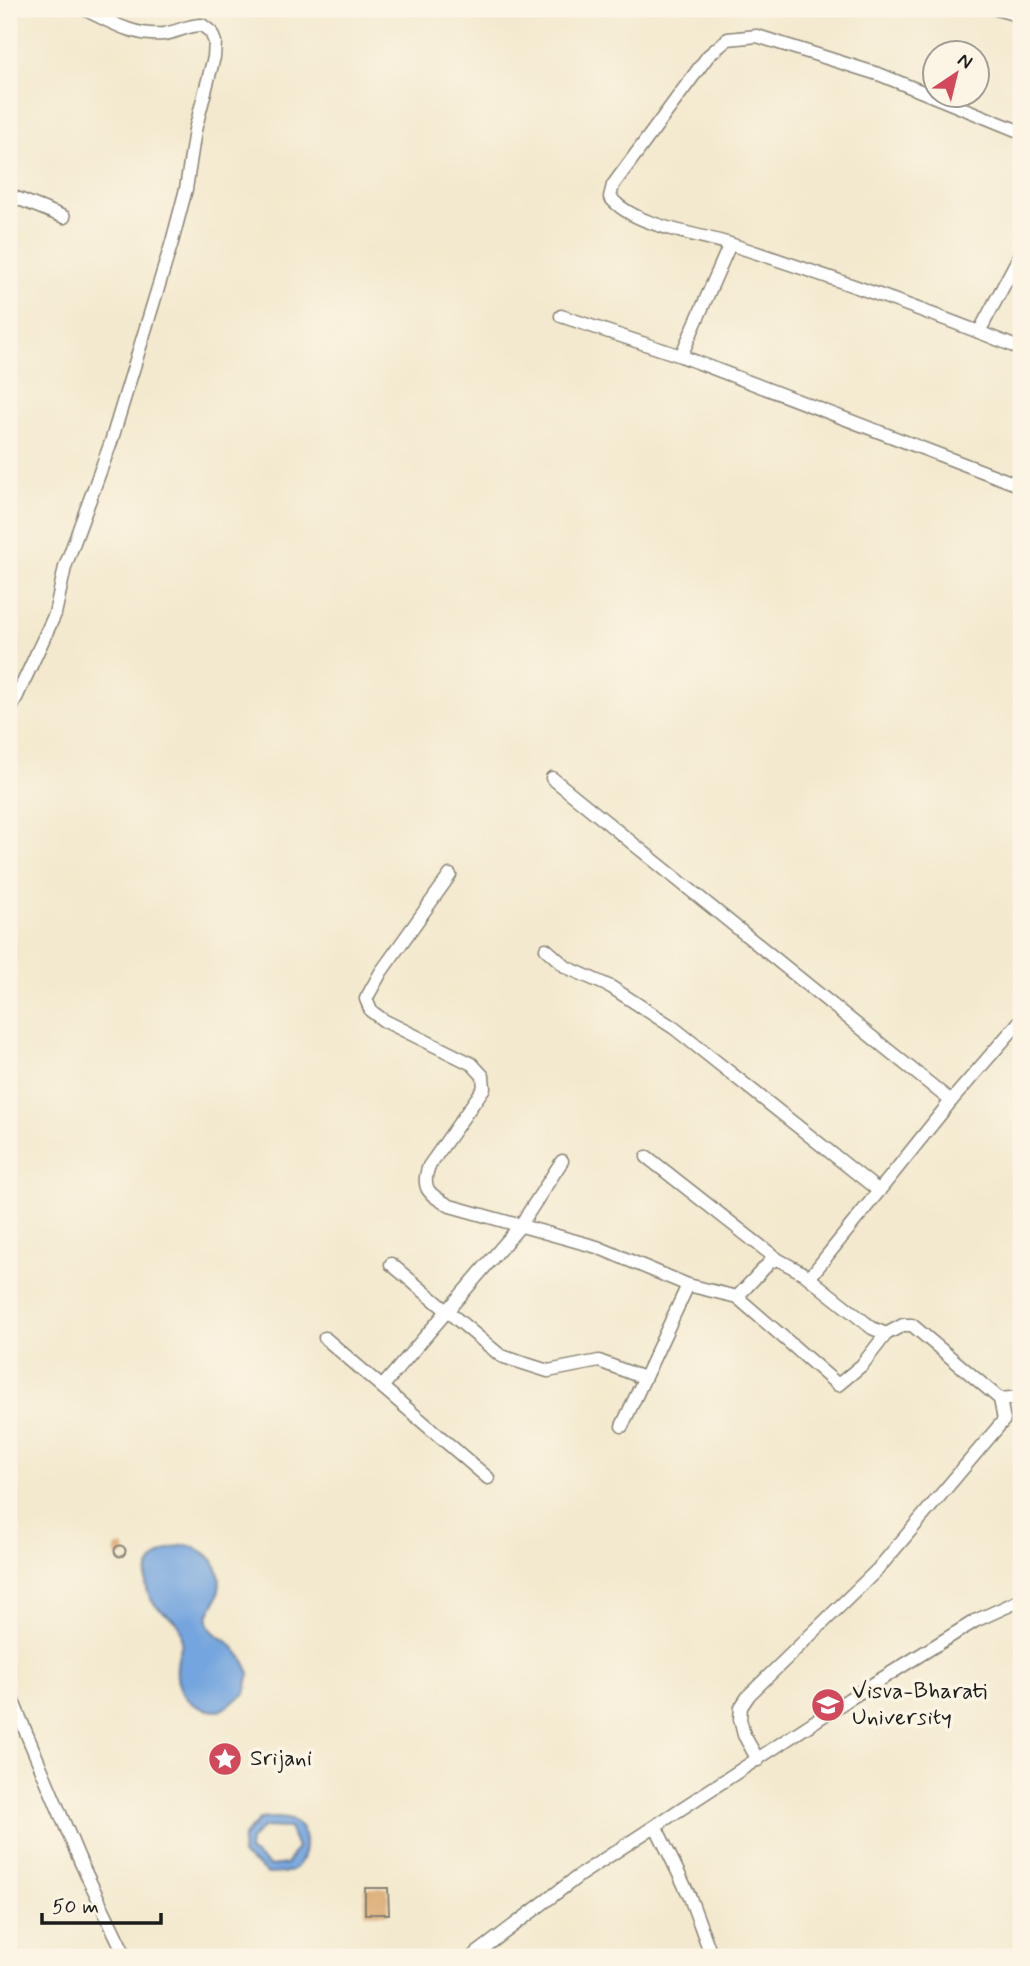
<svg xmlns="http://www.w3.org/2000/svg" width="1030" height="1966" viewBox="0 0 1030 1966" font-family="Mynerve,sans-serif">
<rect width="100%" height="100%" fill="#fcf5e5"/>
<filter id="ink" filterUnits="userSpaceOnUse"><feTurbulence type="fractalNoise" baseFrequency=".0143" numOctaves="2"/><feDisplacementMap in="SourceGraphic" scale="14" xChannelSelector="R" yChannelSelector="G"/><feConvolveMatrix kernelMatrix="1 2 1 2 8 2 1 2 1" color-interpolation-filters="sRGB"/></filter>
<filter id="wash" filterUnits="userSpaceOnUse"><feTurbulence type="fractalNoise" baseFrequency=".00686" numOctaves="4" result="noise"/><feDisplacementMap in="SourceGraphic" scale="28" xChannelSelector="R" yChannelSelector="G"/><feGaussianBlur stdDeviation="1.57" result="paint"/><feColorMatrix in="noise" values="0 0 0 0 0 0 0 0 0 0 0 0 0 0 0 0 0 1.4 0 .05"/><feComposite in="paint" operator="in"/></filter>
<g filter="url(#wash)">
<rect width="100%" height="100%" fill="#f3e9ce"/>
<g fill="#74a5de" stroke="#48607d" stroke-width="2" fill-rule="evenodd">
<path d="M186,1545C212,1551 226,1571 217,1598C214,1605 206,1615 208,1623C211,1633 220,1636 228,1642C238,1650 245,1661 250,1673L245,1694L220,1711C188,1711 172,1689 178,1658C180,1649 184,1641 181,1631C178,1617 159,1613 152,1601C135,1571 157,1549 186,1545Z"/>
<path d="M260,1819C268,1818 285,1817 293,1821C310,1829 308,1859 294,1869C287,1874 276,1874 268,1874L242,1855L243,1837ZM263,1827L289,1828L297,1847L287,1864L270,1866L249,1851L250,1841Z"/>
</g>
<g id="blocks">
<g fill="#dbab75">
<circle cx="120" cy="1551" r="5.5"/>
<polygon points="365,1888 388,1888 389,1914 365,1914"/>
</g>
</g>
</g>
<g filter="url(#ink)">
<use href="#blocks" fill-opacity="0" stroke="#888275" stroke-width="2"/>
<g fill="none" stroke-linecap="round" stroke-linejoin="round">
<g stroke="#888275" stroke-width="15">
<g id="minor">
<polyline points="996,9 1021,16"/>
<path d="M1021,132L881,75L757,36L728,39L708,56L613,185L610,197C634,227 697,233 733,245C830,277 927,310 1021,349"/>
<polyline points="9,195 64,217"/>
<polyline points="561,316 681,356 1021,486"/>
<polyline points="979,332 1021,253"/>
<polyline points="681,356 730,244"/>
<path d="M9,713L55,614L65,567L111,442L172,242L186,189L195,130L214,57L215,42L211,32L202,25C188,25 177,32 164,34C134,37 109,21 84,9"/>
<polyline points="552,778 951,1101 810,1277"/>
<path d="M450,875L381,972L366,999L371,1011L383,1020L472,1064L483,1076L484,1088L429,1166C420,1189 430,1195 450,1206L597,1247L688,1285L737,1297L769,1263L777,1259L803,1273L872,1328L886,1334L903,1325H912L1000,1399L1021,1397"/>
<polyline points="546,949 566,967 611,987 674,1028 879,1191"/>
<polyline points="951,1101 1021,1020"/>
<polyline points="647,1157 777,1259"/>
<polyline points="391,1264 501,1356 548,1371 599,1361 644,1378"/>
<polyline points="737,1297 838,1385 862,1365 886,1334"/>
<polyline points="325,1338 488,1478"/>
<polyline points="382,1387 520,1226 562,1161"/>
<polyline points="622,1426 688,1285"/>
<polyline points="9,1692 81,1863 126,1957"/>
<polyline points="758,1760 744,1735 740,1719 741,1707 749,1695 878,1569 1004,1420 1000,1399"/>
<polyline points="656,1827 689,1895 712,1957"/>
<polyline points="472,1957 580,1875 849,1699 975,1621 1021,1600"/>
</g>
</g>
<use href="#minor" stroke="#fff" stroke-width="12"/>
</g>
</g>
<defs>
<g id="university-disc" transform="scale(1.75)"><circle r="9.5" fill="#d1495b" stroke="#fcf5e5"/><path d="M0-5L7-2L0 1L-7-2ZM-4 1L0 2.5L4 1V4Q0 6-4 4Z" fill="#fff"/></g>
<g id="sight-disc" transform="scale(1.75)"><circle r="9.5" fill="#d1495b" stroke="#fcf5e5"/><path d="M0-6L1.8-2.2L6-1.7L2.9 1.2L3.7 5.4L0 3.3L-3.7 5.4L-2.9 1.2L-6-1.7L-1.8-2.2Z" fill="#fff"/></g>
</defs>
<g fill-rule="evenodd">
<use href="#university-disc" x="828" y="1705"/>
<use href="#sight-disc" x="225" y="1759"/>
</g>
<g text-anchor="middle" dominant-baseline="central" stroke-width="7" stroke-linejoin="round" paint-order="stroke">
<g font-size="23" fill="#1c1c1c" stroke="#fcf5e5" text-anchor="start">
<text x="852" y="1692">Visva-Bharati<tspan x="852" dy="26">University</tspan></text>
<text x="250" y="1759">Srijani</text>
</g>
</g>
<rect width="1030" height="1966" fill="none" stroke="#fcf5e5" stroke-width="35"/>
<g transform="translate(956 74) rotate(35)"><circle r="33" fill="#fcf5e5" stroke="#a29e95" stroke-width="2"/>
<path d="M0-5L12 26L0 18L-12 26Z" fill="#d1495b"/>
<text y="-10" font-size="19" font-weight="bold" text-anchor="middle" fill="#1c1c1c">N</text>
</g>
<path d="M42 1913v10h119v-10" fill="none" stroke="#1c1c1c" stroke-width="3.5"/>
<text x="52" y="1913" font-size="21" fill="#1c1c1c" stroke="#fcf5e5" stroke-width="5" paint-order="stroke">50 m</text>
</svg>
